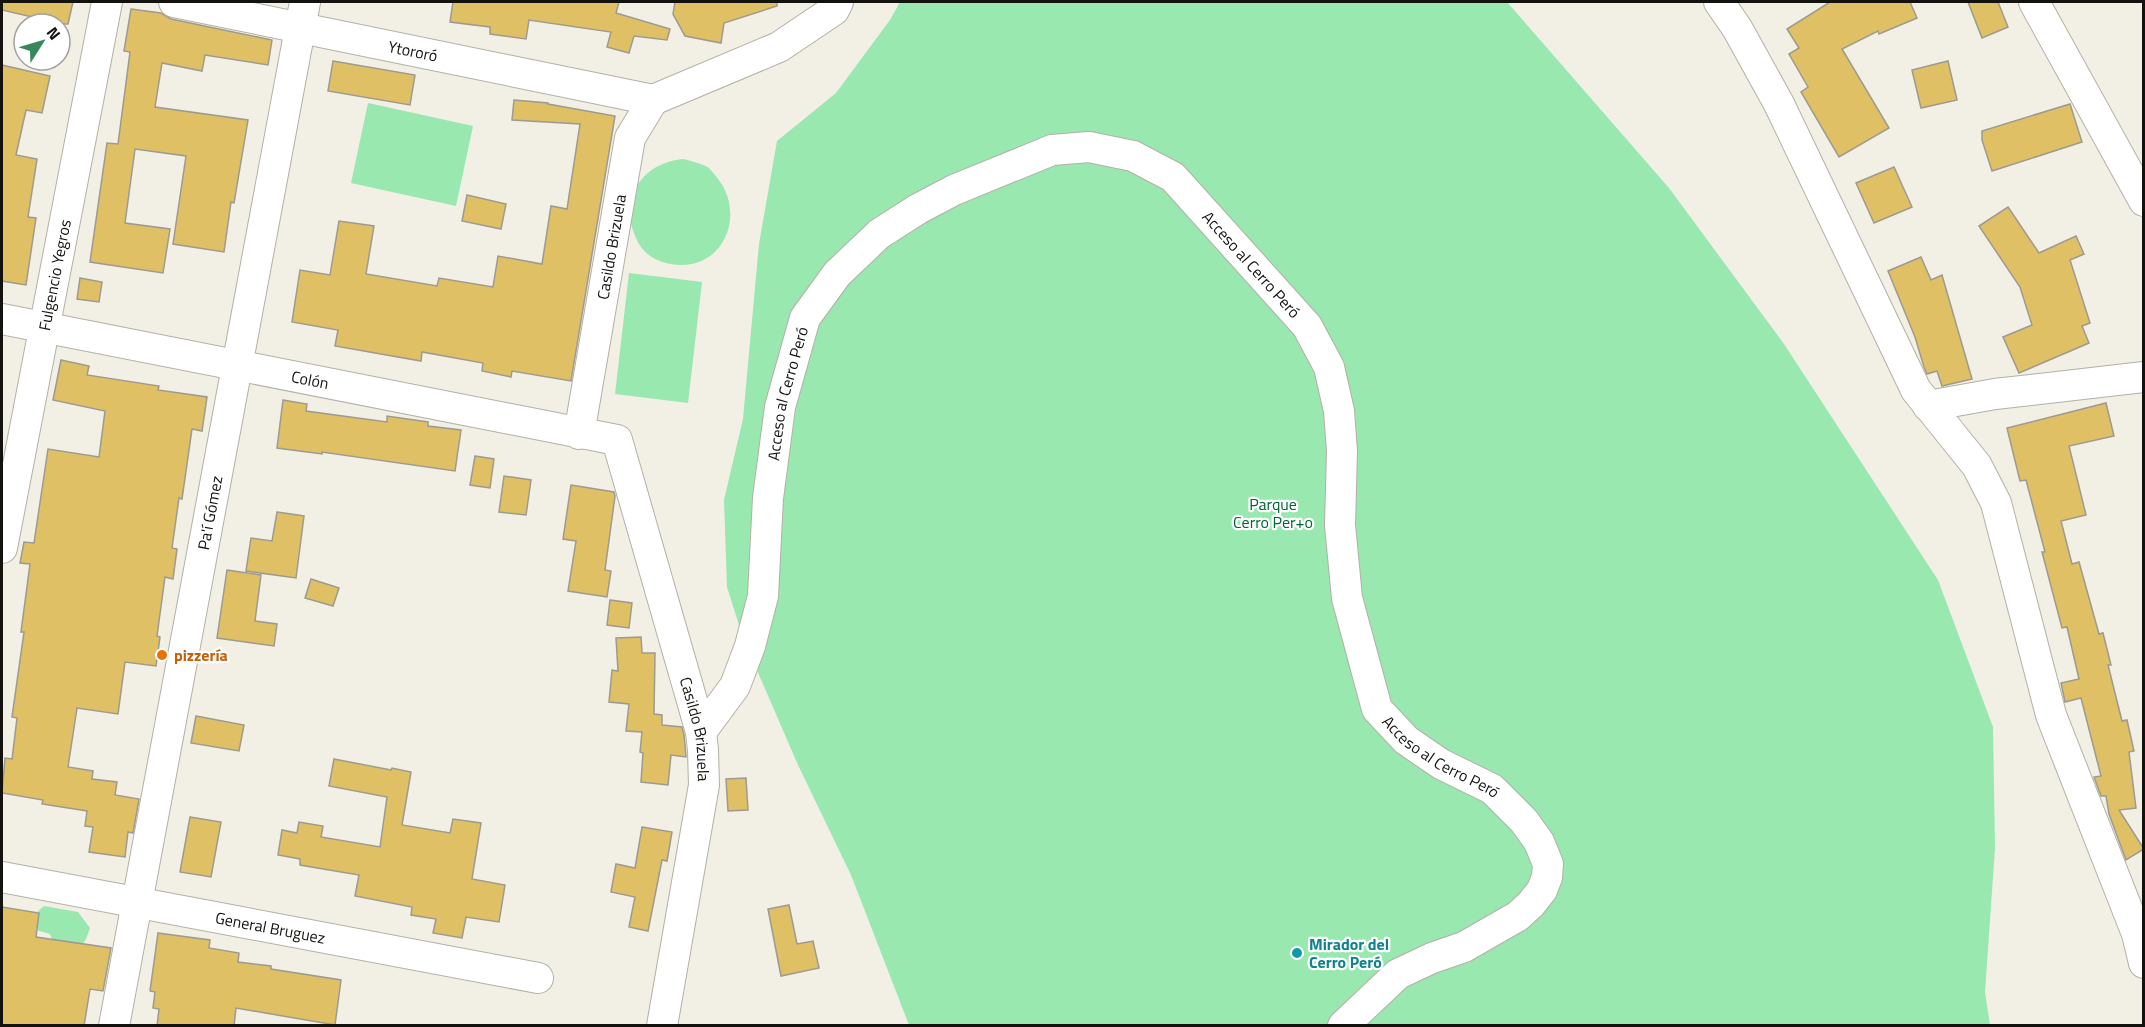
<svg xmlns="http://www.w3.org/2000/svg" width="2145" height="1027" viewBox="0 0 2145 1027" font-family="'Titillium Web',sans-serif">
<rect width="100%" height="100%" fill="#f2efe4"/>
<g fill="#98e8af">
<polygon points="900,2 1507,2 1669,188 1784,344 1938,580 1993,727 1995,848 1985,992 1990,1025 909,1025 851,875 798,765 743,638 727,587 724,500 743,419 759,244 777,141 836,93 890,20"/>
<polygon points="368,103 473,126 456,206 351,183"/>
<path d="M683,159C691,161 701,163 709,168C712,171 715,175 718,179C747,216 722,273 671,264C656,262 642,253 636,238C618,200 641,163 683,159Z"/>
<polygon points="629,273 702,282 688,403 615,394"/>
<polygon points="44,906 78,912 90,928 86,939 79,950 54,944 50,934 39,931 33,924 35,914"/>
</g>
<g fill="#e0c065" stroke="#9d9a90" stroke-width="1.5">
<polygon points="2,2 73,2 68,24 44,24 45,20 2,10"/>
<polygon points="453,2 619,2 616,13 670,29 667,40 634,36 629,53 607,47 611,32 529,20 526,39 490,34 490,27 450,22"/>
<polygon points="675,2 777,2 777,6 724,23 721,43 685,36 673,14"/>
<polygon points="1830,2 1910,2 1917,18 1879,34 1878,31 1842,49 1889,128 1839,157 1801,92 1808,87 1789,54 1799,48 1787,29"/>
<polygon points="1968,2 1998,2 2008,27 1982,38"/>
<polygon points="131,9 161,13 171,19 272,40 268,65 205,55 202,71 162,63 155,107 248,120 234,203 231,202 224,252 173,244 186,156 135,149 125,223 170,229 163,273 90,262 107,143 118,144 130,52 124,51"/>
<polygon points="333,61 415,75 410,105 328,91"/>
<polygon points="1948,61 1957,100 1921,108 1912,70"/>
<polygon points="2,65 50,76 42,113 26,110 16,155 37,159 28,217 36,218 26,285 2,281"/>
<polygon points="514,100 548,103 548,104 615,116 571,381 512,371 511,377 482,371 483,363 422,352 421,361 335,346 338,330 292,322 300,270 330,275 339,221 374,226 366,274 437,286 439,278 493,287 498,256 542,264 551,206 567,209 580,124 512,120"/>
<polygon points="2070,104 2082,142 1992,171 1982,140 1982,131"/>
<polygon points="1894,167 1912,207 1874,223 1856,183"/>
<polygon points="467,195 506,204 501,229 462,221"/>
<polygon points="2008,207 2039,253 2076,236 2084,254 2070,260 2090,323 2082,326 2089,343 2019,373 2003,337 2032,325 2020,287 1979,226"/>
<polygon points="1921,257 1931,280 1942,275 1972,379 1942,386 1937,371 1927,374 1924,367 1915,337 1888,271"/>
<polygon points="80,278 102,282 99,302 77,299"/>
<polygon points="61,360 89,366 87,375 159,386 158,390 207,397 202,431 192,429 182,499 179,498 172,548 177,549 173,579 165,577 157,636 160,637 156,666 125,662 118,714 77,708 68,767 93,771 92,779 117,782 115,795 139,799 133,833 128,832 125,857 89,852 93,827 85,826 87,811 42,804 43,800 2,793 5,758 12,759 17,718 12,717 24,632 21,632 30,564 20,563 24,542 34,543 48,449 99,457 105,411 53,400"/>
<polygon points="283,400 307,404 306,411 387,422 387,416 428,422 428,426 461,430 455,471 322,452 322,454 277,448"/>
<polygon points="2106,403 2114,436 2069,446 2086,515 2061,521 2072,564 2079,562 2099,634 2103,633 2111,665 2108,665 2122,721 2127,720 2134,751 2129,752 2136,808 2119,810 2144,849 2126,860 2109,814 2106,796 2101,796 2094,777 2101,776 2081,698 2065,702 2061,683 2079,679 2067,627 2062,628 2042,552 2045,552 2026,480 2020,481 2007,428"/>
<polygon points="475,456 494,459 490,488 470,485"/>
<polygon points="504,476 531,480 526,515 499,512"/>
<polygon points="571,485 614,492 615,496 605,570 611,571 607,597 568,591 576,541 563,539"/>
<polygon points="277,512 304,516 296,578 246,571 251,538 272,541"/>
<polygon points="227,570 261,575 255,621 277,624 274,646 217,638"/>
<polygon points="311,579 339,588 333,606 305,598"/>
<polygon points="610,600 632,603 629,628 607,625"/>
<polygon points="641,637 642,653 655,653 654,714 662,715 662,725 682,727 684,735 686,757 671,755 668,785 641,782 643,753 640,752 642,732 626,731 629,704 609,702 612,670 618,671 616,638"/>
<polygon points="196,716 244,725 239,751 191,743"/>
<polygon points="334,759 391,770 392,768 411,772 402,825 450,833 453,819 481,823 472,879 505,885 499,922 466,917 462,938 433,933 436,919 411,915 412,907 355,896 359,875 300,865 300,859 278,855 282,830 297,833 299,822 323,826 321,837 380,847 387,797 329,786"/>
<polygon points="746,778 748,810 728,811 726,779"/>
<polygon points="190,817 221,822 211,877 180,872"/>
<polygon points="642,827 672,832 667,861 662,860 648,931 629,927 635,897 611,892 616,864 635,868"/>
<polygon points="789,905 797,944 813,941 819,968 781,976 768,909"/>
<polygon points="2,907 39,913 36,937 111,948 103,991 90,989 84,1026 2,1026"/>
<polygon points="158,933 210,940 209,948 239,953 238,962 271,966 271,969 341,980 335,1025 236,1008 234,1026 157,1026 159,1009 153,1008 155,992 150,991"/>
</g>
<g fill="none" stroke-linecap="round" stroke-linejoin="round">
<g stroke="#b3b0a6" stroke-width="32">
<g id="minor">
<path id="s1" d="M174,2L653,100"/>
<polyline points="1719,2 1737,28 1779,104 1916,390 1977,466 1996,503 2051,715 2137,934 2144,963"/>
<polyline points="2034,2 2144,201"/>
<polyline points="653,100 779,47 834,10 838,2"/>
<path id="s2" d="M2,319L617,440L701,732L703,750L704,785L662,1026"/>
<polyline points="1928,406 1995,394 2144,377"/>
<path id="s3" d="M579,434L630,138L653,100"/>
<path id="s4" d="M2,548L107,2"/>
<path id="s5" d="M701,732L735,686L750,646L763,596L768,498L780,407L805,318L837,274L879,234L918,209L954,190L1052,150L1089,147L1133,156L1173,177L1307,326L1329,367L1339,411L1342,451L1340,525L1347,598L1377,709L1406,740L1441,764L1492,789L1524,821L1539,842L1548,864L1547,877L1542,890L1531,904L1518,916L1464,947L1432,958L1398,974L1343,1026"/>
<path id="s6" d="M2,877L538,978"/>
<path id="s7" d="M114,1026L305,2"/>
</g>
</g>
<use href="#minor" stroke="#fff" stroke-width="30"/>
</g>
<circle fill="#e8710a" stroke="#fff" stroke-width="2" cx="162" cy="655" r="6"/>
<circle fill="#0f9aa8" stroke="#fff" stroke-width="2" cx="1297" cy="953" r="6"/>
<g text-anchor="middle" dominant-baseline="central" stroke-width="4.5" stroke-linejoin="round" paint-order="stroke">
<g font-size="16" fill="#13120e" stroke="#fff">
<text stroke="none"><textPath href="#s1" startOffset="244">Ytororó</textPath></text>
<text stroke="none"><textPath href="#s3" startOffset="190">Casildo Brizuela</textPath></text>
<text stroke="none"><textPath href="#s5" startOffset="984">Acceso al Cerro Peró</textPath></text>
<text stroke="none"><textPath href="#s4" startOffset="278">Fulgencio Yegros</textPath></text>
<text stroke="none"><textPath href="#s2" startOffset="314">Colón</textPath></text>
<text stroke="none"><textPath href="#s5" startOffset="356">Acceso al Cerro Peró</textPath></text>
<text stroke="none"><textPath href="#s7" startOffset="522">Pa'í Gómez</textPath></text>
<text stroke="none"><textPath href="#s2" startOffset="927">Casildo Brizuela</textPath></text>
<text stroke="none"><textPath href="#s5" startOffset="1542">Acceso al Cerro Peró</textPath></text>
<text stroke="none"><textPath href="#s6" startOffset="273">General Bruguez</textPath></text>
</g>
<g font-size="16" fill="#006632" stroke="#fff">
<text x="1273" y="504">Parque<tspan x="1273" dy="18">Cerro Per+o</tspan></text>
</g>
<g font-size="16" font-weight="bold" fill="#c56008" stroke="#fff" text-anchor="start">
<text x="174" y="655">pizzería</text>
</g>
<g font-size="16" font-weight="bold" fill="#0d838f" stroke="#fff" text-anchor="start">
<text x="1309" y="944">Mirador del<tspan x="1309" dy="18">Cerro Peró</tspan></text>
</g>
</g>
<rect width="2145" height="1027" fill="none" stroke="#13120e" stroke-width="6"/>
<g transform="translate(42 42) rotate(53)"><circle r="28" fill="#ffffff" stroke="#a1a09f" stroke-width="1.5"/>
<path d="M0-4.5L10 22L0 15L-10 22Z" fill="#36885a"/>
<text y="-9" font-size="16" font-weight="bold" text-anchor="middle" fill="#13120e">N</text>
</g>
</svg>
